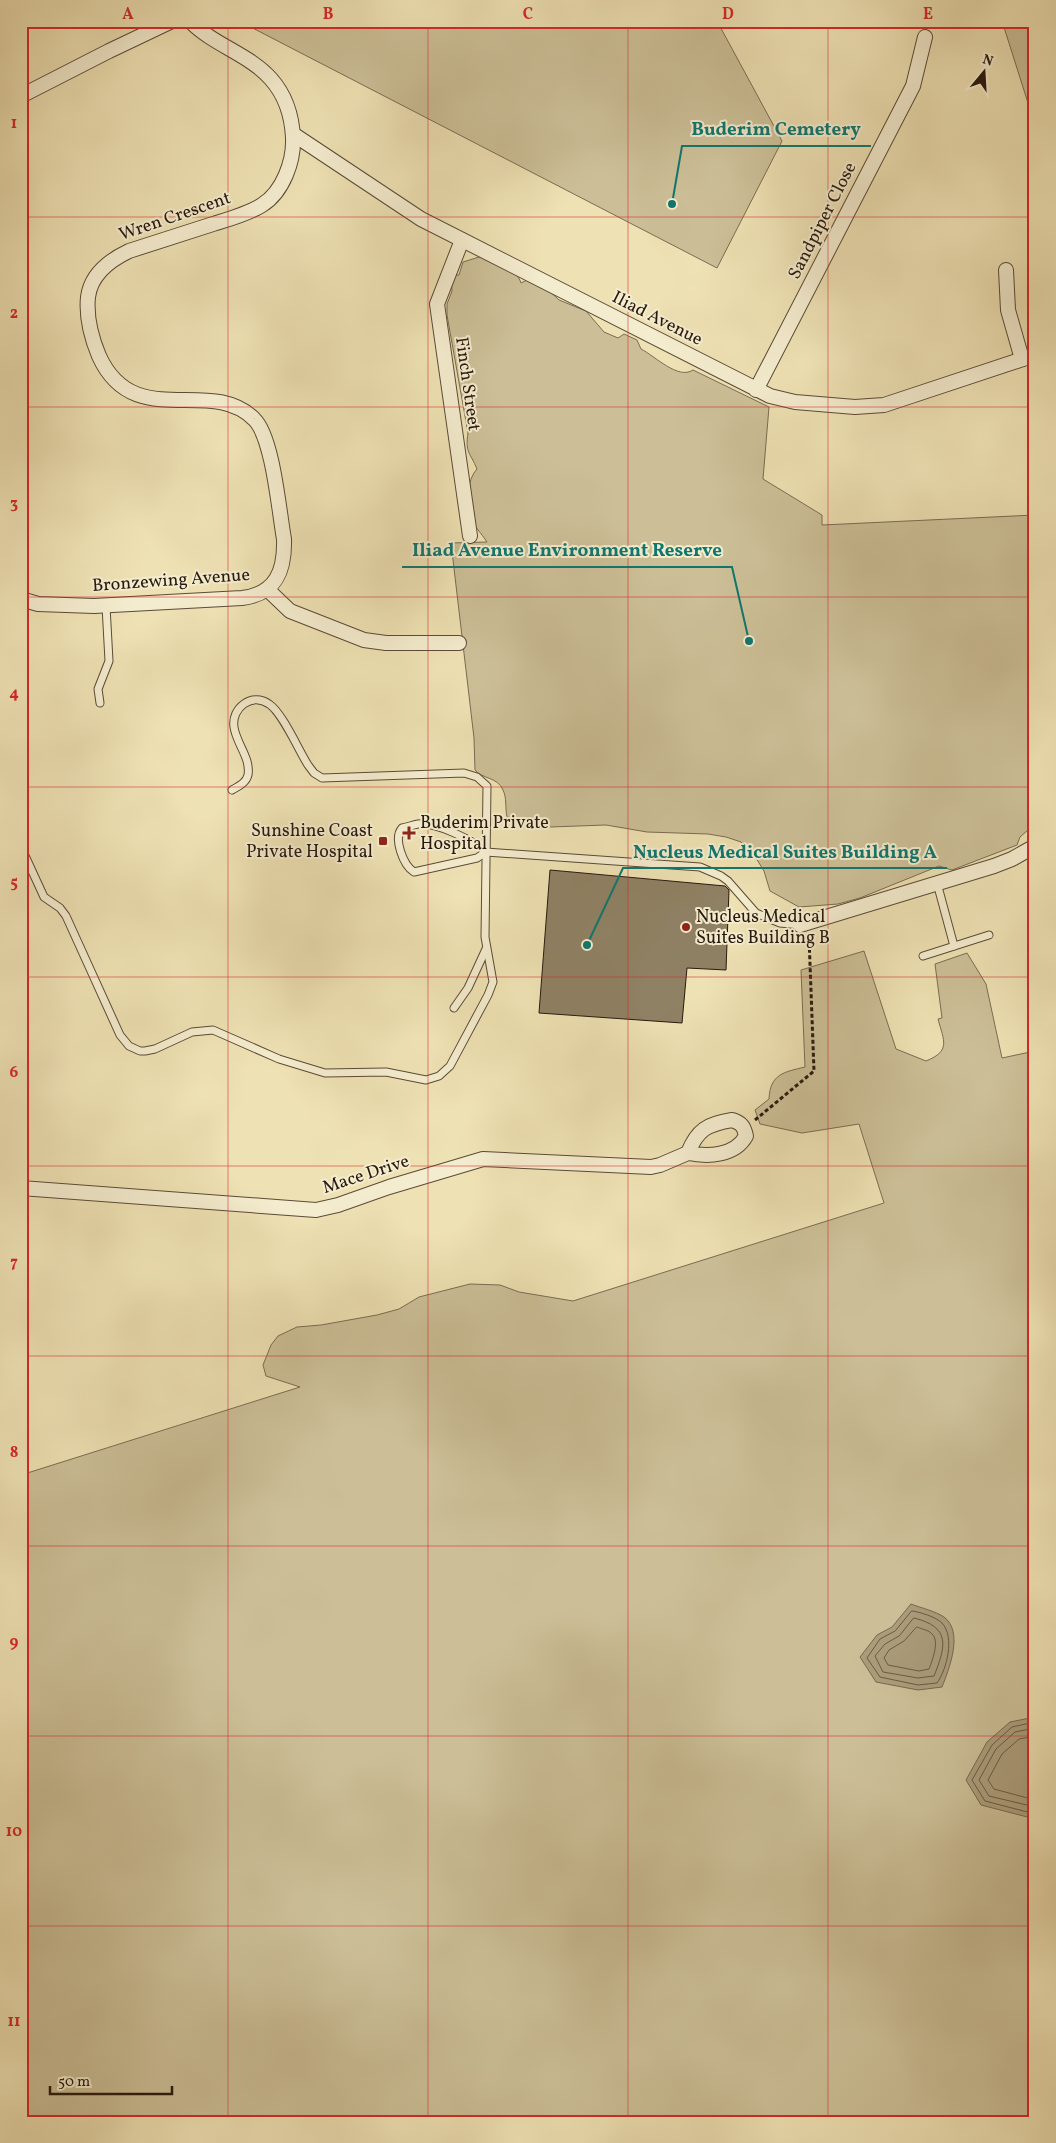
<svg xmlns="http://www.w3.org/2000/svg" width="1056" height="2143" viewBox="0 0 1056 2143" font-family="Vollkorn,serif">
<rect width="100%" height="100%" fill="#eee1b3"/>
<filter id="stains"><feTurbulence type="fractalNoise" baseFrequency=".004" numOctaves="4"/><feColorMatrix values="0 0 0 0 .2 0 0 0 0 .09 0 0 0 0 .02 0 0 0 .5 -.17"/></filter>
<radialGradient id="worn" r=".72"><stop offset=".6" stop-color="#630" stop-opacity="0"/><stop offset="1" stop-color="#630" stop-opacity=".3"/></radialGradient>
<g fill="#ccbf97" stroke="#7a6c52">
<polygon points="239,21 717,21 782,141 717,268"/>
<polygon points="1002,21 1035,21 1035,125"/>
<path d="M479,257C494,261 516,267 521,283L529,279L543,285L559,300L586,311L604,332L618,338L624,334L637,340L641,349C655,356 678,380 693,370L769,407L763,479L822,515V525L1035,515V824L1020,837L1017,845L952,870L939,866L860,898L838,904L799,907L770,891L764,871L756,858L741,842L726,837L708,834L647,832L606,825L550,827L507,817C505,808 507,798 503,790C498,777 482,779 475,770L474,738L451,543L487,542C482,534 472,524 469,515C465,502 468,478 477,469C470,452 465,453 468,433L447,315V304L452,291L451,275H459L463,262Z"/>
<path d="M864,951L896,1049L926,1061C951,1051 944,1041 938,1019L942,1018L935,964L967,953L986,984L1002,1058L1035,1051V2122H21V1475L300,1387L266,1376L263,1365L271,1345L278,1336L297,1327L321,1325L377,1315L399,1309L419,1297L470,1284L500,1285L519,1292L573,1301L884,1203L859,1124L802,1133L760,1124L755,1110L769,1099C770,1074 784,1072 805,1067L801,970Z"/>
</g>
<g fill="#ab9d7b" stroke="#77684f">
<path d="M911,1604C921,1608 935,1611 944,1617C964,1632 949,1669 942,1687L918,1690L876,1682L860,1657L877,1635L892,1627Z"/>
<polygon points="1035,1717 1035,1819 981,1805 966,1780 987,1742 1010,1722"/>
</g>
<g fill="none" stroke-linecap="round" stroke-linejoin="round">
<g stroke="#6a5b44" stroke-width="1">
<path d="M912,1611C920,1612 936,1617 942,1623C955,1637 947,1669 937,1683L918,1685L880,1677L867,1658L880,1639L895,1631Z"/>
<path d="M914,1618C951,1627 946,1646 934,1676L918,1678L883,1672L875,1656L885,1644L899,1636Z"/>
<path d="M917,1627C921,1629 929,1630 932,1634C940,1641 932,1661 929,1669L919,1671L888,1665L884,1658L889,1650L904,1641Z"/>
<polyline points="1035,1722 1012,1727 992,1745 972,1780 985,1801 1035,1814"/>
<polyline points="1035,1728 1015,1732 996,1749 979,1780 989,1796 1035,1807"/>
<polyline points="1035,1736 1019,1739 1002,1754 988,1780 994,1789 1035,1800"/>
</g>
</g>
<polygon fill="#8f8164" stroke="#28190e" points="550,870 725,886 729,890 726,970 687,968 682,1023 539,1013"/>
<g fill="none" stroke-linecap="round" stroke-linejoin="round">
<g stroke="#5a4b37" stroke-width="9">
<g id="service">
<polyline points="100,703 98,689 109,661 106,606"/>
<path d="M21,847L44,897L60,908L66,916L120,1035L129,1046L140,1051H145L155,1049L192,1032L213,1030L279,1059L325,1073L386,1072L426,1080L439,1076L450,1066L488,995L493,982L485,937L487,786L477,777L464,773L322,778L314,773L308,765C299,751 282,712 269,704C252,692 231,708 234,727C236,743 251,758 248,775C246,783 239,786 232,790"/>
<path d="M486,852L477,858L414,872C403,865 393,838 402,828C407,827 413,825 418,824C436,822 473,840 486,852L700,867L721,876L728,881L756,913L780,923L800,925"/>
<polyline points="937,883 954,946"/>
<polyline points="923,956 989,935"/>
<polyline points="454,1008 468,988 486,949"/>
</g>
</g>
<g stroke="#5a4b37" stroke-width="16">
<g id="minor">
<polyline points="21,96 109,51 172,21"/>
<polyline points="293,134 421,219 770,396 795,402 855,407 884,405 1035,355"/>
<polyline points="462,240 437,304 470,536"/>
<polyline points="1006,270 1008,310 1022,359"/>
<polyline points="756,390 913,86 925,37"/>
<polyline points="268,590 290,611 364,640 386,643 459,643"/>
<path d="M21,599L38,604L94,606L242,598C276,594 285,571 284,539C279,512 273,437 254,419C210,375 134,433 99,356C91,337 86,317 88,297C91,274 110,260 129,251C157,242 185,233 213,224C229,219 248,214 262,205C283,192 294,161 293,138C292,115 286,96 271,79C249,54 213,45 190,21"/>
<polyline points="800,925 994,866 1012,859 1035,846"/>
<path d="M732,1120C742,1123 744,1127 746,1136C735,1156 708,1157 688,1153C697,1130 707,1124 732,1120Z"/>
<polyline points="21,1188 316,1210 338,1205 389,1187 483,1159 651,1167 660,1165 688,1153"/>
</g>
</g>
<polyline stroke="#28190e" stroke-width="3" stroke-dasharray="4 2.5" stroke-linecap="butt" points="755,1120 814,1071 809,937"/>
<use href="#service" stroke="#f4ecce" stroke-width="7"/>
<use href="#minor" stroke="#f4ecce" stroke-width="14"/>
</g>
<path fill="none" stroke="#d62828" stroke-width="1" stroke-opacity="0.55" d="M228,21V2122M428,21V2122M628,21V2122M828,21V2122M21,217H1035M21,407H1035M21,597H1035M21,787H1035M21,977H1035M21,1166H1035M21,1356H1035M21,1546H1035M21,1736H1035M21,1926H1035"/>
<g fill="#8f2418" stroke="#f4ecce" stroke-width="2">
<path d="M406.5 825.5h5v5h5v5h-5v5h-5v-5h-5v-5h5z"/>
<rect x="378" y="836" width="10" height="10" rx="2.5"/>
<circle cx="686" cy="927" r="5"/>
</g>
<g text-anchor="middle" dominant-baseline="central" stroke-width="4" stroke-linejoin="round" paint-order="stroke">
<g font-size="18" fill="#28190e" stroke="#f4ecce">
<text transform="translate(175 217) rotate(-19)">Wren Crescent</text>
<text transform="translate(823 221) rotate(-63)">Sandpiper Close</text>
<text transform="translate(657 319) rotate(27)">Iliad Avenue</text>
<text transform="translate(467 384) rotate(82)">Finch Street</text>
<text transform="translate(171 581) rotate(-4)">Bronzewing Avenue</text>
<text transform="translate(366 1175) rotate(-18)">Mace Drive</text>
</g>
<g font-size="18" fill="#28190e" stroke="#f4ecce" text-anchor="start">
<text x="420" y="823">Buderim Private<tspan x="420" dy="21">Hospital</tspan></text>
<text x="373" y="831" text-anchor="end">Sunshine Coast<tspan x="373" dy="21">Private Hospital</tspan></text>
<text x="696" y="917">Nucleus Medical<tspan x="696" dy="21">Suites Building B</tspan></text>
</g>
</g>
<path fill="none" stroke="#0f766e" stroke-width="2" d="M672 204L682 146H871M749 641L732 567H402M587 945L623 868H947"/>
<g fill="#0f766e" stroke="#f4ecce" stroke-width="2">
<circle cx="672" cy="204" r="5"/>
<circle cx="749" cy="641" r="5"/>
<circle cx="587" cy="945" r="5"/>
</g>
<g font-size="19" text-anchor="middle" font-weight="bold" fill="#0f766e" stroke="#f4ecce" stroke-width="4" stroke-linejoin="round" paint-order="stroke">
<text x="776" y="135">Buderim Cemetery</text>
<text x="567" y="556">Iliad Avenue Environment Reserve</text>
<text x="785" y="858">Nucleus Medical Suites Building A</text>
</g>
<rect width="1056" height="2143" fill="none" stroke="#eee1b3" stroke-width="55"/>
<g transform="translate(984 72) rotate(18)" stroke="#f4ecce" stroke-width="4" paint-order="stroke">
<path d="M0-4L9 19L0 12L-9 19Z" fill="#28190e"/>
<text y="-8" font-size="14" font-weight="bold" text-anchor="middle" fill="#28190e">N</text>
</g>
<path d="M50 2086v8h122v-8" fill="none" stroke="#28190e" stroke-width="2.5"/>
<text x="58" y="2086" font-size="15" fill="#28190e" stroke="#f4ecce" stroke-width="4" paint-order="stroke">50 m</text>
<rect x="28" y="28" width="1000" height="2088" fill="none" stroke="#d62828" stroke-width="2"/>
<g font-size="16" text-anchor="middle" font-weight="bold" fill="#d62828">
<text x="128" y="19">A</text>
<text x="328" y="19">B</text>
<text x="528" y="19">C</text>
<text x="728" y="19">D</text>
<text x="928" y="19">E</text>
<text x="14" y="128">1</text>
<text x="14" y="318">2</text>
<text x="14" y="508">3</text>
<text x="14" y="698">4</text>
<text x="14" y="887">5</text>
<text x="14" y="1077">6</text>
<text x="14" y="1267">7</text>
<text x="14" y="1457">8</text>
<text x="14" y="1647">9</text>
<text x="14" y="1836">10</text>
<text x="14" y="2026">11</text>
</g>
<rect width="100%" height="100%" filter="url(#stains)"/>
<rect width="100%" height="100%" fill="url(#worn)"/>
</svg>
